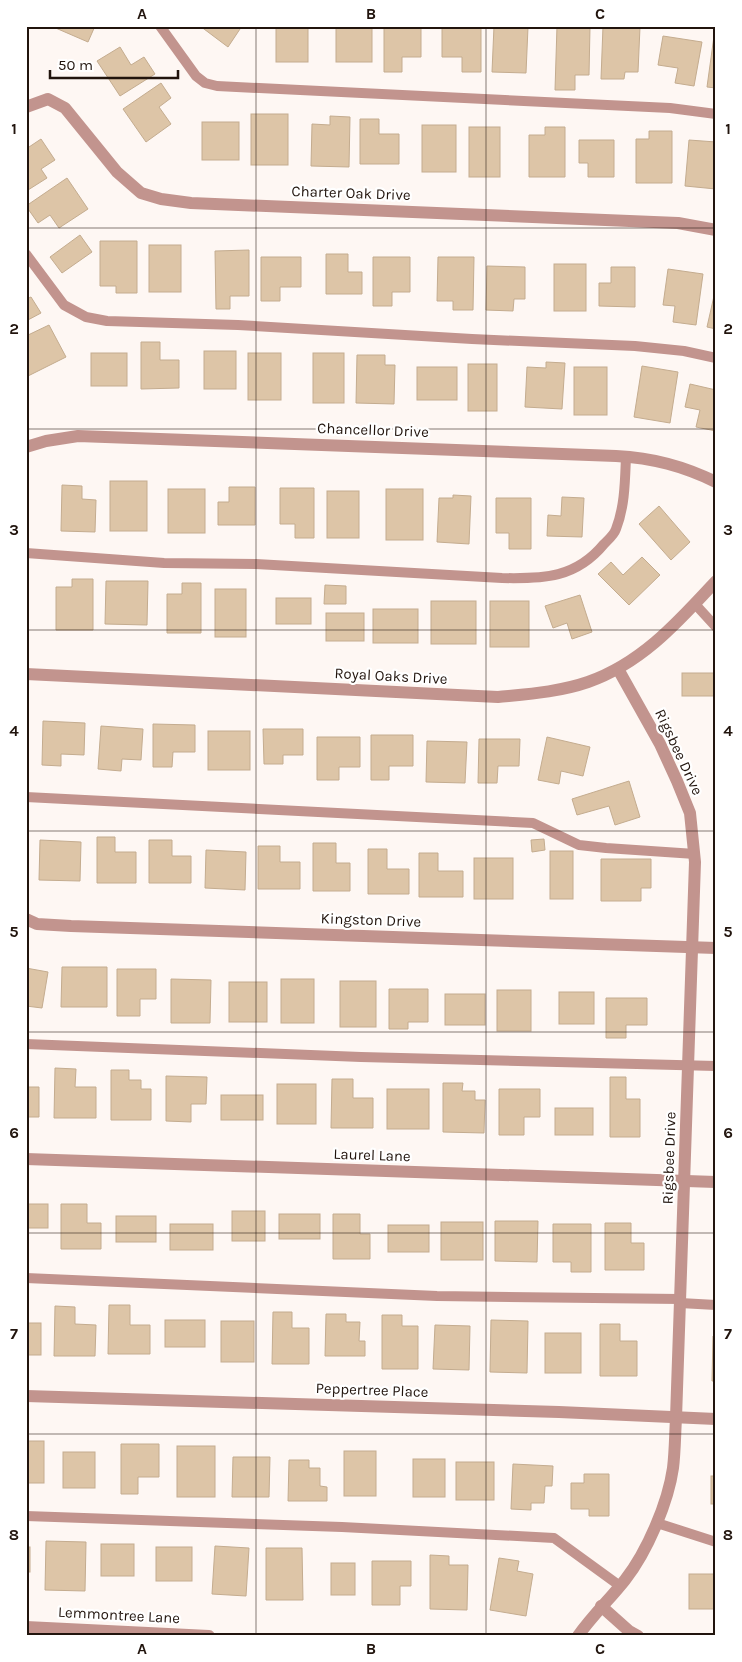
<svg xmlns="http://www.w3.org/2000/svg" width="742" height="1662" viewBox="0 0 742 1662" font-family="Karla,sans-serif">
<rect width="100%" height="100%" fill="#fef7f3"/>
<g fill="#ddc5a7" stroke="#c4ac8f">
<polygon points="51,26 95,26 88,42"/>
<polygon points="200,26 242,26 228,47"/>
<rect x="276" y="26" width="32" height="36"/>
<rect x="336" y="26" width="36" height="36"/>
<polygon points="384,26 421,26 421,57 402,57 402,72 384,72"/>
<polygon points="494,26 528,27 526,73 492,72"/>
<polygon points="557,26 590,27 589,75 575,75 575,90 555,90"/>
<polygon points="603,26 640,27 638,72 625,72 624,79 601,79"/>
<polygon points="442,28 481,28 481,72 462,72 462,57 442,57"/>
<polygon points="663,36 702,42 694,86 675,83 678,68 658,65"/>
<polygon points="714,36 716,36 716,88 707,87"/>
<polygon points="120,47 131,65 144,57 155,74 120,96 97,61"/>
<polygon points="161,83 171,98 159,107 171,124 146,142 123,109"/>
<rect x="251" y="114" width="37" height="51"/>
<polygon points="330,116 350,117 349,167 311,166 312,124 330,125"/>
<polygon points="360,119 379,119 379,134 399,134 399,164 360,164"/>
<rect x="202" y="122" width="37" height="38"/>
<rect x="422" y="125" width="34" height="47"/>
<rect x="469" y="127" width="31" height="50"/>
<polygon points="545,127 565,127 565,177 529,177 529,135 545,135"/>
<polygon points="649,131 672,131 672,183 636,183 636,139 649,139"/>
<polygon points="41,139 55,160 41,169 47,178 28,190 26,187 26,149"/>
<polygon points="579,140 614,140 614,177 588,177 588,163 579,163"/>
<polygon points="689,140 716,142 716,189 685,186"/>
<polygon points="67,178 88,209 59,228 50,215 38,223 26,206"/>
<polygon points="80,235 92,252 62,273 50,257"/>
<polygon points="100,241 137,241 137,293 116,293 116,286 100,286"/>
<rect x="149" y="245" width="32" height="47"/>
<polygon points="249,250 249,296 230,296 230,309 216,309 215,251"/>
<polygon points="326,254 348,254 348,272 362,272 362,294 326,294"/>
<polygon points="261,257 301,257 301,287 280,287 280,301 261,301"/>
<polygon points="373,257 410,257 410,292 392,292 392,306 373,306"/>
<polygon points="438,257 474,257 473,310 453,310 453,301 437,301"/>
<rect x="554" y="264" width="32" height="47"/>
<polygon points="487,266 525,267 525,299 514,299 513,311 486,310"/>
<polygon points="611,267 635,267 635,307 599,306 599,283 611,283"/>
<polygon points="668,269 703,274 696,325 673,322 675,306 663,305"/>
<polygon points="716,287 716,329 707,327"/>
<polygon points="31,297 41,313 26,321 26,299"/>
<polygon points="49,325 66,357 26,377 26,336"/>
<polygon points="141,342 160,342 160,360 179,360 179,388 141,389"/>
<rect x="204" y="351" width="32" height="38"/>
<rect x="91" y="353" width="36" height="33"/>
<rect x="248" y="353" width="33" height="47"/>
<rect x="313" y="353" width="31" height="50"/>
<polygon points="357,355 385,355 385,365 395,365 394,404 356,403"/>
<polygon points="546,362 565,363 562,409 525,407 527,367 546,368"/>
<rect x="468" y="364" width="29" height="47"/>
<polygon points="642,366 678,372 670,423 634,417"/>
<rect x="417" y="367" width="40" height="33"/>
<rect x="574" y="367" width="33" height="48"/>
<polygon points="690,384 716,390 716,431 696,427 700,410 685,407"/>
<rect x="110" y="481" width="37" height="50"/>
<polygon points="62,485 82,486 82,499 96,500 95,532 61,531"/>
<polygon points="229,487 255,487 255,525 218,525 218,502 229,502"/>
<polygon points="280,488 314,488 314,538 295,538 295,524 280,524"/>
<rect x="168" y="489" width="37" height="44"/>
<rect x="386" y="489" width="37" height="51"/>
<rect x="327" y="491" width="32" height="47"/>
<polygon points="453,495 471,496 469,544 437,542 439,498 453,498"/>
<polygon points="562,497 584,498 582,537 547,536 548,515 561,516"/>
<polygon points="496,498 531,498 531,549 509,549 509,533 496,533"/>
<polygon points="659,506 690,542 671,560 639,524"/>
<polygon points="642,557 660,575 629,605 598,574 611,562 623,575"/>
<polygon points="72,579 93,579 93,630 56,630 56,587 72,587"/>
<polygon points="106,581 148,581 147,625 105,624"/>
<polygon points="182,583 201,583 201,633 167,633 167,594 182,594"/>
<polygon points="325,585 346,586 346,604 324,604"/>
<rect x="215" y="589" width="31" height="48"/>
<polygon points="580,595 592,632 572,639 567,623 553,628 545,606"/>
<rect x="276" y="598" width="35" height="26"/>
<rect x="431" y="601" width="45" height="43"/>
<rect x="490" y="601" width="39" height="46"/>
<rect x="373" y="609" width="45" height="34"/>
<rect x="326" y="613" width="38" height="28"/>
<rect x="682" y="673" width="34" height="23"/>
<polygon points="43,721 85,723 84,755 61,754 61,766 42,765"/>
<polygon points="153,724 195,725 195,752 173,752 172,767 153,767"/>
<polygon points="101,726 143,729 141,760 122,759 121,771 98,769"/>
<polygon points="263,729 303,729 303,755 283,755 283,764 264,764"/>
<rect x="208" y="731" width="42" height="39"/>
<polygon points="371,735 413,735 413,766 389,766 389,780 371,780"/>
<polygon points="317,737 360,737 360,767 339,767 339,780 317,780"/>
<polygon points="547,737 590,747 583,776 561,771 559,784 538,780"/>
<polygon points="479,739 520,739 519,766 498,766 497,783 478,783"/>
<polygon points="427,741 467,742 465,783 426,782"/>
<polygon points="629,781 640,817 615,825 609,806 577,815 572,799"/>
<polygon points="97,837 115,837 115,852 136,852 136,883 97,883"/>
<polygon points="544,839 545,850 532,852 531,840"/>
<polygon points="40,840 81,842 80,881 39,880"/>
<polygon points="149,840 172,840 172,856 191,856 191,883 149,883"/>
<polygon points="313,843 336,843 336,863 350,863 350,891 313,891"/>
<polygon points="258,846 280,846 280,862 300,862 300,889 258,889"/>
<polygon points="368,849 387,849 387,869 409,869 409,894 368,894"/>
<polygon points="206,850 246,852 245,890 205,888"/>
<rect x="550" y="851" width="23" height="48"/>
<polygon points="419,853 438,853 438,871 463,871 463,897 419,897"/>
<rect x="474" y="858" width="39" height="41"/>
<polygon points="601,859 651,859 651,888 641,888 641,901 601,901"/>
<polygon points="62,967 107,967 107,1007 61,1007"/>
<polygon points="26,968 48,972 42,1008 26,1006"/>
<polygon points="117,969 156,969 156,999 140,999 140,1016 117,1016"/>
<polygon points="171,979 211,980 210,1023 171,1023"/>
<rect x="281" y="979" width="33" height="44"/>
<rect x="340" y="981" width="36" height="46"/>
<rect x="229" y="982" width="38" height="40"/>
<polygon points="389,989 428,989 428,1022 408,1022 408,1029 389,1029"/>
<rect x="497" y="990" width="34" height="41"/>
<rect x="559" y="992" width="35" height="32"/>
<rect x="445" y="994" width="40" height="31"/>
<polygon points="606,998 647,998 647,1025 626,1025 626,1038 606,1038"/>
<polygon points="55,1068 76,1069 75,1087 96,1087 96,1118 54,1118"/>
<polygon points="111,1070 129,1070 129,1080 141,1080 141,1089 151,1089 151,1120 111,1120"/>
<polygon points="26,1072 27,1087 39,1087 39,1117 26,1117"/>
<polygon points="166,1076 207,1077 206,1104 191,1104 191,1122 166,1121"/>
<polygon points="610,1077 626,1077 626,1099 640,1099 640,1137 610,1137"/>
<polygon points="332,1079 353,1079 353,1098 373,1098 373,1128 331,1128"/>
<polygon points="443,1083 463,1083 462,1091 475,1091 475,1100 485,1100 484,1133 443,1132"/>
<rect x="277" y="1084" width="39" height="40"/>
<rect x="387" y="1089" width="42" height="40"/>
<polygon points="499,1089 540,1089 540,1117 524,1117 524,1135 499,1135"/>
<rect x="221" y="1095" width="42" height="25"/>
<rect x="555" y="1108" width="38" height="27"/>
<rect x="26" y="1204" width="22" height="24"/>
<polygon points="61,1204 87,1204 87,1223 101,1223 101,1249 61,1249"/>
<rect x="232" y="1211" width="33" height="30"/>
<rect x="279" y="1214" width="41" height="25"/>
<polygon points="333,1214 360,1214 360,1234 370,1234 370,1259 333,1259"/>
<rect x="116" y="1216" width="40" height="26"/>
<polygon points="495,1221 538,1221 537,1262 495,1261"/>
<rect x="441" y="1222" width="42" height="38"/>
<polygon points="605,1223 631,1223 631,1243 644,1243 644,1270 605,1270"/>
<rect x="170" y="1224" width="43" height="26"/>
<polygon points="553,1224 591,1224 591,1272 571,1272 571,1262 553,1262"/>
<rect x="388" y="1225" width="41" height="27"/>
<polygon points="109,1305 130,1305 130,1325 150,1325 150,1354 108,1354"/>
<polygon points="55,1306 75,1307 75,1324 96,1325 95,1356 54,1356"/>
<polygon points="273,1312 292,1312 292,1328 309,1328 309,1364 272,1364"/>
<polygon points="326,1314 346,1314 346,1322 360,1322 359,1341 365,1341 365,1356 325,1356"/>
<polygon points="382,1315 402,1315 402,1326 418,1326 418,1369 382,1369"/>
<rect x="165" y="1320" width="40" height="27"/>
<polygon points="491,1320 528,1321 527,1373 490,1372"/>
<rect x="221" y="1321" width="33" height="41"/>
<rect x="26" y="1323" width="15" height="32"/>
<polygon points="600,1324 620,1324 620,1341 637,1341 637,1376 600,1376"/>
<polygon points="435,1325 470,1326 469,1370 433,1369"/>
<rect x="545" y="1333" width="36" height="40"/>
<polygon points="713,1336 716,1336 716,1381 712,1381"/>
<rect x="26" y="1441" width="18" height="42"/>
<polygon points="121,1444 159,1444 159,1477 138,1477 138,1494 121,1494"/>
<rect x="177" y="1446" width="38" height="51"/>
<rect x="344" y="1451" width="32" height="45"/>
<rect x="63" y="1452" width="32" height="36"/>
<polygon points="233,1457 270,1457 269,1497 232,1497"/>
<rect x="413" y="1459" width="32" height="38"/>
<polygon points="289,1460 309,1460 309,1468 320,1468 320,1486 327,1487 327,1501 288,1501"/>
<rect x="456" y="1462" width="38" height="38"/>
<polygon points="513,1464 553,1466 552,1486 545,1486 544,1503 531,1503 531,1510 511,1509"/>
<polygon points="584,1474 609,1474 609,1516 589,1516 589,1509 571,1509 571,1483 584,1483"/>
<rect x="711" y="1476" width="5" height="28"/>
<polygon points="46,1541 86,1542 85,1591 45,1590"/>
<rect x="101" y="1544" width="33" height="32"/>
<polygon points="215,1546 249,1548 246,1596 212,1594"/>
<rect x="26" y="1547" width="4" height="25"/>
<rect x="156" y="1547" width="36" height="34"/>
<polygon points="266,1548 302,1548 303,1600 266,1600"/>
<polygon points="430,1555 449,1556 449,1565 468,1565 467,1610 430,1609"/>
<polygon points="499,1558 519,1561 517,1571 533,1574 526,1616 490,1610"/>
<polygon points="372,1561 411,1561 411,1586 400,1586 400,1605 372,1605"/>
<rect x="331" y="1563" width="24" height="32"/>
<rect x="689" y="1574" width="27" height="35"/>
</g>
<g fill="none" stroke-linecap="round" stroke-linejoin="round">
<g stroke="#c2948e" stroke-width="10">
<polyline points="160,26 196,76 205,83 217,86 670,108 716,114"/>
<polyline points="26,254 64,305 86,317 107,321 238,325 472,339 635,346 684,351 716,358"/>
<path d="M26,553L164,563L256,564L502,578C544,579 576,578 604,544C608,540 614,535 616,529C625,506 625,480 626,456"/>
<polyline points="695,604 716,627"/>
<polyline points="26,797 533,823 579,845 606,848 695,854"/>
<polyline points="26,1044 361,1057 716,1066"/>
<polyline points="26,1278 437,1296 680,1299"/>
<polyline points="680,1303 716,1305"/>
<polyline points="26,1516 342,1527 554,1538 620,1586"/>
<polyline points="657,1523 716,1542"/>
</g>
<g stroke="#c2948e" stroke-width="12">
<polyline points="26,107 48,99 65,108 117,172 141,193 161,199 191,203 678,223 716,230"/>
<path d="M26,447L46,441L78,436L616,456C653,458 683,466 716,482"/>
<polyline points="26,919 37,924 71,926 716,948"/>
<polyline points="26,1159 716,1182"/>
<polyline points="26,1396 559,1412 716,1419"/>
<polyline points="601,1606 629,1631 638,1636"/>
<polyline points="26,1627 209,1636"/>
</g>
<g stroke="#c2948e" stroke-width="12">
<path d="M26,674L498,697C528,694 559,692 588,682C642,663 678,622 716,581"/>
<path d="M578,1636C592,1616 610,1599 625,1580C647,1552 668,1503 673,1468C675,1452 675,1435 676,1418L695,862L690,813L677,781L660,744L618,669"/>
</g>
</g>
<path fill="none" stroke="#21140d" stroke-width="1" stroke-opacity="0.55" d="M256,26V1636M486,26V1636M26,228H716M26,429H716M26,630H716M26,831H716M26,1032H716M26,1233H716M26,1434H716"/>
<g text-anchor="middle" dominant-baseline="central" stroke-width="4.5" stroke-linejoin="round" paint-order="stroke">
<g font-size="15" fill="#21140d" stroke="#fff">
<text transform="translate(351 193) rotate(2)">Charter Oak Drive</text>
<text transform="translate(373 430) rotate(2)">Chancellor Drive</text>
<text transform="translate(391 676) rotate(3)">Royal Oaks Drive</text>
<text transform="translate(679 752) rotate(65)">Rigsbee Drive</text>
<text transform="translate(371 920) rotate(2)">Kingston Drive</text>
<text transform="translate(372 1155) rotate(2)">Laurel Lane</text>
<text transform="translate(669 1158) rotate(-88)">Rigsbee Drive</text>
<text transform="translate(372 1390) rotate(2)">Peppertree Place</text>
<text transform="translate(119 1615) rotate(3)">Lemmontree Lane</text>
</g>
</g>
<rect width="742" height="1662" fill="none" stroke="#ffffff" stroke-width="55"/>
<path d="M50 70v8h128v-8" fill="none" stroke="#21140d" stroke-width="2.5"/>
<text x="58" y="70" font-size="15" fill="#21140d" stroke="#ffffff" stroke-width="4" paint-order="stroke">50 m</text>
<rect x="28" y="28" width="686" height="1606" fill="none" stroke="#21140d" stroke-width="2"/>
<g font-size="16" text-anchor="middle" font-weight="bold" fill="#21140d">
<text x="142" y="19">A</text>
<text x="371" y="19">B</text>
<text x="600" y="19">C</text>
<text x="14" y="134">1</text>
<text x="728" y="134">1</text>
<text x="14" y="334">2</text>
<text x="728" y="334">2</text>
<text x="14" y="535">3</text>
<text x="728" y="535">3</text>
<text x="14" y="736">4</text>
<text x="728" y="736">4</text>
<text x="14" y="937">5</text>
<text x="728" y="937">5</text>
<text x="14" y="1138">6</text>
<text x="728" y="1138">6</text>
<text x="14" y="1339">7</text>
<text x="728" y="1339">7</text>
<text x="14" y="1540">8</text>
<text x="728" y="1540">8</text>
<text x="142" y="1654">A</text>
<text x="371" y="1654">B</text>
<text x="600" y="1654">C</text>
</g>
</svg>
